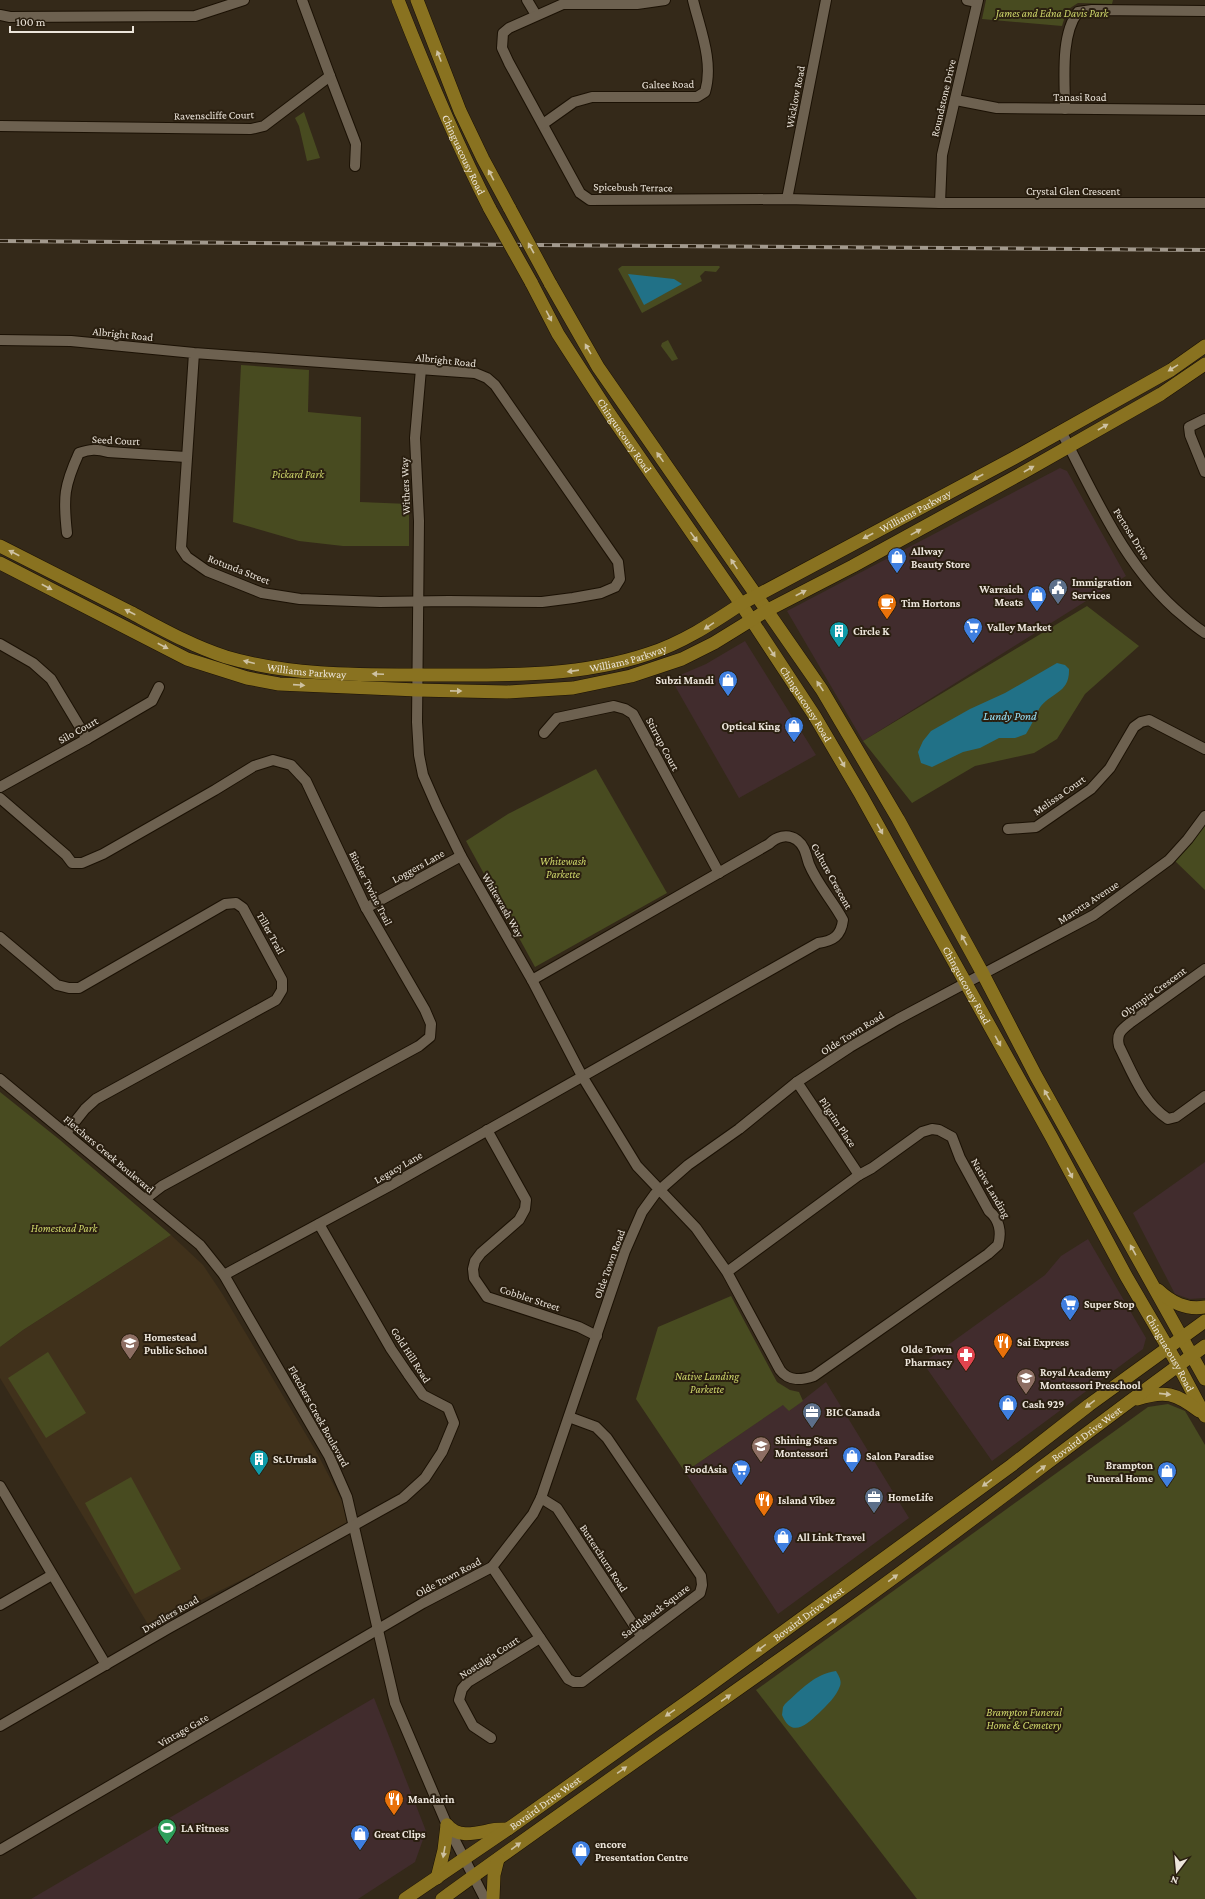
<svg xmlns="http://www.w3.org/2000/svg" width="1205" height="1899" viewBox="0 0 1205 1899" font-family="'Crimson Pro',serif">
<rect width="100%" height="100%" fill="#342919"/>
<g fill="#412c2d">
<polygon points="1060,468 1067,471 1126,576 863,741 787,611"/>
<polygon points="745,641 816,755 739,798 671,679 706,664"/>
<polygon points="1205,1162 1205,1298 1190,1299 1175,1294 1133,1213"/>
<polygon points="1088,1239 1146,1338 1143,1349 992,1461 923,1363 1045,1275 1061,1256"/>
<polygon points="826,1382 909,1518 778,1614 685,1472 784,1404 789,1411"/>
<polygon points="374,1698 426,1831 415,1862 358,1899 31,1899"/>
</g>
<polygon fill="#40311b" points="171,1235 203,1265 223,1295 317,1453 354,1524 149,1626 0,1378 0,1347 23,1330"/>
<g fill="#484b20">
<polygon points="986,0 1113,0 1112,4 1078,3 1067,10 1062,26 982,19"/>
<polygon points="304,112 320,158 307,161 299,126 295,118"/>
<polygon points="622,266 719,266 720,267 716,272 705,271 700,276 702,281 642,313 618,269"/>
<polygon points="668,340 678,359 672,361 661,346 662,343"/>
<polygon points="241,365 309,370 308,412 361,417 360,502 409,504 409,546 343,546 299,541 233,522"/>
<polygon points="1087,606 1139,646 1085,694 1057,739 1034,753 975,766 912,803 863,741"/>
<polygon points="596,769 667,893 535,967 466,841 508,814"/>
<polygon points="1205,823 1205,890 1174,860"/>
<polygon points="0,1092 60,1140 171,1235 23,1330 0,1347"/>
<polygon points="731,1296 777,1382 790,1390 799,1392 803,1401 789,1411 783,1405 685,1472 636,1399 658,1327"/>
<polygon points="48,1352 86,1413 46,1438 8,1378"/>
<polygon points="1168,1404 1185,1411 1205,1445 1205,1899 917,1899 756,1690 1148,1407"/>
<polygon points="131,1477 181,1569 135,1594 85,1503"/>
</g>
<g fill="#217187">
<polygon points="628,274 674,279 682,284 644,305"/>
<path d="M1057,663L1065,665L1069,669C1070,694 1050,692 1039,709C1035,717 1031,726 1026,734L1015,738H999L980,748L963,752L932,767L921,763L918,752L923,741L931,731L970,709L1005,693Z"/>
<path d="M836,1671C839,1676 842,1681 840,1686C836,1697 827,1705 819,1713C807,1724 792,1739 782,1715L783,1707L785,1704C801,1690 814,1674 836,1671Z"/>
</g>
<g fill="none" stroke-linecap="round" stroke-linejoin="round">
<g stroke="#1b1104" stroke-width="12">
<g id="minor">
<polyline points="527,0 536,15"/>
<polyline points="665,0 637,4 563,4 509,28 503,33 502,48 509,63 580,193 590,200 787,199 940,203 1205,203"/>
<polyline points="967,0 977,2"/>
<polyline points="0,15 10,17 195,16 244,0"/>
<polyline points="330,76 356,144 355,166"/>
<polyline points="956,100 997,108 1205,110"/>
<path d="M1065,109C1065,81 1060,35 1078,12L1092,10L1205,11"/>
<path d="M543,124L574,102L592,97H697L705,92C714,62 700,29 693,0"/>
<polyline points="0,126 251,129 264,126 330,76 302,0"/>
<polyline points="787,199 826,0"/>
<polyline points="940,203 942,155 978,0"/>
<polyline points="0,340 71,341 194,353 475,373 487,378 495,385 618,562 620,579 615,587 601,593 573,598 542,602 449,601 380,602 300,599 262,593 207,571 187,557 181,548 194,353"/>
<path d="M421,369L415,438L419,521L417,722L419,755L423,775L437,807L461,856L532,980L582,1076L637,1166L696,1228L727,1272L780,1370C789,1382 802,1380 814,1376L988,1254L998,1245C1002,1232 999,1219 989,1211L960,1158L952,1137L939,1130L932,1129L922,1132L872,1168L859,1175L727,1272"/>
<polyline points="1205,419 1189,427 1190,435 1205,472"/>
<path d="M1061,431C1095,496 1125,568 1183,616C1190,622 1197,628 1205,633"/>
<path d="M67,533C63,497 64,486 79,453C90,449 97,449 108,452L186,457"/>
<polyline points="0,644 33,663 51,679 87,739"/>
<polyline points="544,733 557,718 614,706 625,709 633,714 719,873"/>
<polyline points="0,787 87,739 152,701 159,687"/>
<polyline points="0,798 66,855 72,863 82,863 103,854 215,790 254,766 273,760 291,765 306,781 366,908 425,1010 431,1024 430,1037 419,1046 162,1186 145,1199"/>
<polyline points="1008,829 1036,827 1091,789 1110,768 1134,727 1141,722 1149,720 1205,749"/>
<polyline points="366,908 461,856"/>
<polyline points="0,937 57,985 69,988 79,988 225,904 236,903 243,908 282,980 282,990 276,1000 96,1099 85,1109 66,1133"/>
<path d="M1205,969L1130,1023C1121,1030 1116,1034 1119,1046C1132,1072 1143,1103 1168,1119L1176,1117L1205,1096"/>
<polyline points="0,1079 200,1245 224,1275 329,1456 347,1497 395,1703 447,1825 485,1899"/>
<polyline points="797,1082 859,1175"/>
<polyline points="487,1130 526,1200 525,1209 519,1220 481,1253 475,1261 473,1269 474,1278 487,1297 579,1327 597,1336"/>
<path d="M224,1275L391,1185L818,943C833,941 841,936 843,920C833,901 817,884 809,864C806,855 805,846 797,840C787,833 776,837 769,844L532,980"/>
<polyline points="0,1486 106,1665"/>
<polyline points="541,1498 557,1508 641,1636"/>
<polyline points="492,1567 568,1679 574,1682 582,1682 700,1593 702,1585 701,1576 607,1438 596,1427 569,1417"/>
<polyline points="0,1605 52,1575"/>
<polyline points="0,1726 169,1628 403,1498 425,1478 442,1452 454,1423 448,1408 423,1395 408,1374 391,1349 319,1224"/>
<polyline points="491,1738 473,1726 459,1700 462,1689 468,1682 540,1638"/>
<polyline points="0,1850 423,1603 492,1567 533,1514 541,1498 625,1251 642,1212 655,1194 688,1165 739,1129 797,1082 850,1047 898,1019 1094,915 1169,860 1188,839 1205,816"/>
</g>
</g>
<g stroke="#1b1104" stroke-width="14">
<g id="major">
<path id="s1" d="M398,0C426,71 455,141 490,209"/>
<polyline points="417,0 460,111 483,159 510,209"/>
<path id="s2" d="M531,282L558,334L609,413L741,604L814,715L861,795L1052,1138L1126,1276L1178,1365L1205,1416"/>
<polyline points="550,283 598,367 822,690 898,819 983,974 1036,1076 1205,1379"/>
<path id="s3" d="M0,546C44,568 87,590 130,612C162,629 192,646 226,657C290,676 359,675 426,675C500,675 576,678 648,654C682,643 711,624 741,604L1014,458L1171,370L1205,346"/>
<polyline points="0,563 187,659 247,678 279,684 417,690 507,692 573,688 631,676 682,659 714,643 766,611 853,566 1024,472 1161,394 1205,364"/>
<path d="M1158,1290C1172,1303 1186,1310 1205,1307"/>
<path d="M1137,1399C1165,1390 1176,1393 1199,1411"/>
<path d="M447,1825C459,1839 476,1833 492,1830C497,1829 503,1829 508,1829"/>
<polyline points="437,1878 444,1850 447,1825"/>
<path id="s4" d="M405,1899L508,1829L702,1691L1012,1465L1089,1405L1205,1321"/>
<path id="s5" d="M442,1899C581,1798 723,1701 863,1600C978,1517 1090,1429 1205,1346"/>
<polyline points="493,1899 494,1875 498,1859"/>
</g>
</g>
<use href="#minor" stroke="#6d6150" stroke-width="10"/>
<use href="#major" stroke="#897220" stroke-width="13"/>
<g stroke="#a2998d" stroke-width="4">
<polyline id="rail" points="0,241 1205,250"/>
</g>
<use href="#rail" stroke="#2a1f10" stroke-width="2.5" stroke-dasharray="8" stroke-linecap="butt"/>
<g stroke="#1b1104" stroke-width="14" stroke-linecap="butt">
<g id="major-bridge">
<polyline points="490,209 531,282"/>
<polyline points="510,209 550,283"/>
</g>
</g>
<use href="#major-bridge" stroke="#897220" stroke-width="13"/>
</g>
<defs><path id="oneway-solid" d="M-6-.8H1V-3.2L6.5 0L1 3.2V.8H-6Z"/></defs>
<g fill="#cec2a3">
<use href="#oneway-solid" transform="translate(439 56) rotate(-111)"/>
<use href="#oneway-solid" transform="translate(491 175) rotate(-118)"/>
<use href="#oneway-solid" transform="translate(531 248) rotate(-119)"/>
<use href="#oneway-solid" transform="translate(549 316) rotate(62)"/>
<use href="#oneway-solid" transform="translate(588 349) rotate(-120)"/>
<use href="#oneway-solid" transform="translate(1173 368) rotate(148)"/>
<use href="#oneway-solid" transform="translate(1103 427) rotate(-30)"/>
<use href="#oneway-solid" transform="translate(660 457) rotate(-125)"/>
<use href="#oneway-solid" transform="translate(1029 469) rotate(-30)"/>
<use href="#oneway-solid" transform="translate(978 477) rotate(152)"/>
<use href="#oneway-solid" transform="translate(916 532) rotate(-29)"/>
<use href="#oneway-solid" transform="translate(868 536) rotate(152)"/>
<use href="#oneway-solid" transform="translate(694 537) rotate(54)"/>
<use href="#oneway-solid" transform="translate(14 553) rotate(-153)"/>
<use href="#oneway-solid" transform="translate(734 564) rotate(-124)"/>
<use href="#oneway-solid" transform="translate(47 587) rotate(28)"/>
<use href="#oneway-solid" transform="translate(801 593) rotate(-27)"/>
<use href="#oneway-solid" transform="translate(130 612) rotate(-153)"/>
<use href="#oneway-solid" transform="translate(709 626) rotate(146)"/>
<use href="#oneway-solid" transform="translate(163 646) rotate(28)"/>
<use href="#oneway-solid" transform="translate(772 652) rotate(56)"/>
<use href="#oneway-solid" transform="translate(249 662) rotate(-166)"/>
<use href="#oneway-solid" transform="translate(573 671) rotate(172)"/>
<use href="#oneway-solid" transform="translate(378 674) rotate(-178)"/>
<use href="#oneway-solid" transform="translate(299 685) rotate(4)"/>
<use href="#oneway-solid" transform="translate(820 686) rotate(-124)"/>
<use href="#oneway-solid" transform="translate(456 691) rotate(1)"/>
<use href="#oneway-solid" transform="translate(842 762) rotate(60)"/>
<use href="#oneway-solid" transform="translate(880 829) rotate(61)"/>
<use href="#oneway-solid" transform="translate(964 940) rotate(-119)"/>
<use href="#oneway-solid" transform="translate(998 1041) rotate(61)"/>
<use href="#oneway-solid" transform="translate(1047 1095) rotate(-120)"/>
<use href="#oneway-solid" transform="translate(1070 1173) rotate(62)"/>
<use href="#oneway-solid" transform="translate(1133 1250) rotate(-119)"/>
<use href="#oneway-solid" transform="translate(1165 1394) rotate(6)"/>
<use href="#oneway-solid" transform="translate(1090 1404) rotate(143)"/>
<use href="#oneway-solid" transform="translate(1041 1469) rotate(-38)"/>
<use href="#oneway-solid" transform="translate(987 1483) rotate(144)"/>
<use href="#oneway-solid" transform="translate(893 1578) rotate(-36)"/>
<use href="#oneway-solid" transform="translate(832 1622) rotate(-35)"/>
<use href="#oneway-solid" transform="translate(761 1648) rotate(144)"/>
<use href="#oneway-solid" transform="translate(726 1698) rotate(-35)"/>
<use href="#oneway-solid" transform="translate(670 1713) rotate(145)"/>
<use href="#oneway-solid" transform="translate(622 1770) rotate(-35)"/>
<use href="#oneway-solid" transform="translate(516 1846) rotate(-36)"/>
<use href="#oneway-solid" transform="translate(444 1852) rotate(100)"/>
</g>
<defs>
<g id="shop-pin" transform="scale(1)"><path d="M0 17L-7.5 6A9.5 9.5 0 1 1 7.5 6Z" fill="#3f7fe0" stroke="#2a1f10"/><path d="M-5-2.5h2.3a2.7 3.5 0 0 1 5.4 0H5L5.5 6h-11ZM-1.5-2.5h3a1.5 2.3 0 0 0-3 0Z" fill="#fff"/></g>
<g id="civic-pin" transform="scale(1)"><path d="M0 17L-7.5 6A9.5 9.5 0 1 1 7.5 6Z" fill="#5c6f8a" stroke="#2a1f10"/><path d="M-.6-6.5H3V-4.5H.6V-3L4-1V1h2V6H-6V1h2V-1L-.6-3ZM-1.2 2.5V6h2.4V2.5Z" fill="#fff"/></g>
<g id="cafe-pin" transform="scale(1)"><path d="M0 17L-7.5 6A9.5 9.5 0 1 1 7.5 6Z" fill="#e8710a" stroke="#2a1f10"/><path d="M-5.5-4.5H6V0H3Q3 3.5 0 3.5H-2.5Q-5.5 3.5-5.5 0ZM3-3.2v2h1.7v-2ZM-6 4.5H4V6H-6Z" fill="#fff"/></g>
<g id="supermarket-pin" transform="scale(1)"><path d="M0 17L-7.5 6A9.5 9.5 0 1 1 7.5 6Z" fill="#3f7fe0" stroke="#2a1f10"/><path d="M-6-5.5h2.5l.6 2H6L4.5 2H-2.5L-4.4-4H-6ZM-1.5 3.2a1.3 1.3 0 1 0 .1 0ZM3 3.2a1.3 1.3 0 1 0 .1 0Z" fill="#fff"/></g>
<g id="building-pin" transform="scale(1)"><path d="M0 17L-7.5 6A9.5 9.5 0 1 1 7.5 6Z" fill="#0f9aa8" stroke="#2a1f10"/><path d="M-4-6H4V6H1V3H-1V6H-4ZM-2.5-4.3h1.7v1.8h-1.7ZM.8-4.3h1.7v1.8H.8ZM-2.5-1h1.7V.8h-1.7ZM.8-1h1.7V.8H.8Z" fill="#fff"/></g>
<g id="restaurant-pin" transform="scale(1)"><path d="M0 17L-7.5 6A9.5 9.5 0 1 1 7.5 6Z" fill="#e8710a" stroke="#2a1f10"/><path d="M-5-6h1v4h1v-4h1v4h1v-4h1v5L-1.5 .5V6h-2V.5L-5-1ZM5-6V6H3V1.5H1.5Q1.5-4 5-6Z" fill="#fff"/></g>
<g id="school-pin" transform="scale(1)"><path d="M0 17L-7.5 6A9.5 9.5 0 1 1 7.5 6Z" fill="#8d6e63" stroke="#2a1f10"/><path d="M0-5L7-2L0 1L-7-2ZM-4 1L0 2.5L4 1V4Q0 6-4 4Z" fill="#fff"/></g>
<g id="pharmacy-pin" transform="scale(1)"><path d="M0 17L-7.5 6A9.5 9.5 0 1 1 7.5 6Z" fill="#e0444e" stroke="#2a1f10"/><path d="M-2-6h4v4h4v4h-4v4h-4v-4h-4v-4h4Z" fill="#fff"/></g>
<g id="office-pin" transform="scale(1)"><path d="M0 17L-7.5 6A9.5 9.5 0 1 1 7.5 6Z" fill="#5c6f8a" stroke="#2a1f10"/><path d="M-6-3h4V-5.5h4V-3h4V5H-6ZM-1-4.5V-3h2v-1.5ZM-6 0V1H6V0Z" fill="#fff"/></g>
<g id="stadium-pin" transform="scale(1)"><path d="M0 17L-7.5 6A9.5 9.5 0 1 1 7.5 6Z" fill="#2e9e5b" stroke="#2a1f10"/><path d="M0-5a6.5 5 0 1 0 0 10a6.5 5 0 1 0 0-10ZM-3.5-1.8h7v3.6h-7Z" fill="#fff"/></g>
</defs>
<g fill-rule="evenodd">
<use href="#shop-pin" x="897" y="557"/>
<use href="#civic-pin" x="1058" y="588"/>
<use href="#shop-pin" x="1037" y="595"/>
<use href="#cafe-pin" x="887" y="603"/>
<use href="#supermarket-pin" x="973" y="627"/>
<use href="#building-pin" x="839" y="631"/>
<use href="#shop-pin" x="728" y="680"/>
<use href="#shop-pin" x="794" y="726"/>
<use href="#supermarket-pin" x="1070" y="1304"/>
<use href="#restaurant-pin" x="1003" y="1342"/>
<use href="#school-pin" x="130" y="1343"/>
<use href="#pharmacy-pin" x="966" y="1355"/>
<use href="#school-pin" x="1026" y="1378"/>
<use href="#shop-pin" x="1008" y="1404"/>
<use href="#office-pin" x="812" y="1412"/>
<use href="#school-pin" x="761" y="1446"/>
<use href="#shop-pin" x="852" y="1456"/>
<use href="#building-pin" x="259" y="1459"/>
<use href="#supermarket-pin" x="741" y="1469"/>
<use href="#shop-pin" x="1167" y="1471"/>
<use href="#office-pin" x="874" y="1497"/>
<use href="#restaurant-pin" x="764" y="1500"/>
<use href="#shop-pin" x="783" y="1537"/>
<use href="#restaurant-pin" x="394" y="1799"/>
<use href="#stadium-pin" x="167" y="1828"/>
<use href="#shop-pin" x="360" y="1834"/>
<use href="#shop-pin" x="581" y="1850"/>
</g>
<g text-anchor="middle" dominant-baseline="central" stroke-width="4" stroke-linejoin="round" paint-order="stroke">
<g font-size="11" font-style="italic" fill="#cfd76b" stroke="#2a1f10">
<text x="1052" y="13">James and Edna Davis Park</text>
<text x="298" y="474">Pickard Park</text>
<text x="563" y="861">Whitewash<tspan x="563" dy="13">Parkette</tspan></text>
<text x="64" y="1228">Homestead Park</text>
<text x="707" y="1376">Native Landing<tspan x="707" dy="13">Parkette</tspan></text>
<text x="1024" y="1712">Brampton Funeral<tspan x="1024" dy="13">Home &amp; Cemetery</tspan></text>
</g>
<g font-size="11" fill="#ece5db" stroke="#2a1f10">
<text transform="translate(668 84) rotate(-1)">Galtee Road</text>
<text transform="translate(795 97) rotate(-79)">Wicklow Road</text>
<text x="1080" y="97">Tanasi Road</text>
<text transform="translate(943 98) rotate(-77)">Roundstone Drive</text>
<text transform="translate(214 115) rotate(-1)">Ravenscliffe Court</text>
<text stroke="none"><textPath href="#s1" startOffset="168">Chinguacousy Road</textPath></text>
<text transform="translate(633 187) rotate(1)">Spicebush Terrace</text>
<text x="1073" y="191">Crystal Glen Crescent</text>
<text transform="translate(123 334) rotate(6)">Albright Road</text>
<text transform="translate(446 360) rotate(6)">Albright Road</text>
<text stroke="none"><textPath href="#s2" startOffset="180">Chinguacousy Road</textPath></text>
<text transform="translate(116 440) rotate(3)">Seed Court</text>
<text transform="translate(405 486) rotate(-92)">Withers Way</text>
<text stroke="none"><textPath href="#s3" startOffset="981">Williams Parkway</textPath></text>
<text transform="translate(1132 534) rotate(58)">Pertosa Drive</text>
<text transform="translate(239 569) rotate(21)">Rotunda Street</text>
<text stroke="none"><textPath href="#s3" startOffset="657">Williams Parkway</textPath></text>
<text stroke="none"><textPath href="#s3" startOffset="334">Williams Parkway</textPath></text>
<text stroke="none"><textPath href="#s2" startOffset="504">Chinguacousy Road</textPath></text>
<text transform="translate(78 730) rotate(-29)">Silo Court</text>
<text transform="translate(663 744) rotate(62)">Stirrup Court</text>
<text transform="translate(1059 795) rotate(-35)">Melissa Court</text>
<text transform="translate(418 866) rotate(-29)">Loggers Lane</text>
<text transform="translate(832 876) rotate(61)">Culture Crescent</text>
<text transform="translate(371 888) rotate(63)">Binder Twine Trail</text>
<text transform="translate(1088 902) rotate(-33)">Marotta Avenue</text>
<text transform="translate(503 905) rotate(60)">Whitewash Way</text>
<text transform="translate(271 933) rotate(61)">Tiller Trail</text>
<text stroke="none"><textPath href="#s2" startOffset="828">Chinguacousy Road</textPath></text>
<text transform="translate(1153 992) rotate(-36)">Olympia Crescent</text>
<text transform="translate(852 1033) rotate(-32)">Olde Town Road</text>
<text transform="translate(838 1122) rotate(56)">Pilgrim Place</text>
<text transform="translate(109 1154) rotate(40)">Fletchers Creek Boulevard</text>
<text transform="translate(398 1167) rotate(-30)">Legacy Lane</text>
<text transform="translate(991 1188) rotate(60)">Native Landing</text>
<text transform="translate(609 1264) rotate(-70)">Olde Town Road</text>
<text transform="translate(530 1298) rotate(18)">Cobbler Street</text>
<text stroke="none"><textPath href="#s2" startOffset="1248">Chinguacousy Road</textPath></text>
<text transform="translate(411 1355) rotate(57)">Gold Hill Road</text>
<text transform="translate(319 1416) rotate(61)">Fletchers Creek Boulevard</text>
<text stroke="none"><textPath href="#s5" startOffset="795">Bovaird Drive West</textPath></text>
<text transform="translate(604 1558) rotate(57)">Butterchurn Road</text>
<text transform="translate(448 1577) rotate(-28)">Olde Town Road</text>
<text transform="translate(655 1611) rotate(-37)">Saddleback Square</text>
<text transform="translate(170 1614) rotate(-30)">Dwellers Road</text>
<text stroke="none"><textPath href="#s4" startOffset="494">Bovaird Drive West</textPath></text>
<text transform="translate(489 1657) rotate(-33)">Nostalgia Court</text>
<text transform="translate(183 1730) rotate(-30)">Vintage Gate</text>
<text stroke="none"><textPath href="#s4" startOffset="170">Bovaird Drive West</textPath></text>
</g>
<g font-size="11" font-weight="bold" fill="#ece5db" stroke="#2a1f10" text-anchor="start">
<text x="911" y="551">Allway<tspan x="911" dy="13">Beauty Store</tspan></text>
<text x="1072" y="582">Immigration<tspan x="1072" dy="13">Services</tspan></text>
<text x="1023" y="589" text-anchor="end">Warraich<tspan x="1023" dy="13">Meats</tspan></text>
<text x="901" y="603">Tim Hortons</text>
<text x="987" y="627">Valley Market</text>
<text x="853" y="631">Circle K</text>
<text x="714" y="680" text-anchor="end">Subzi Mandi</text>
<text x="780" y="726" text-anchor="end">Optical King</text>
<text x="1084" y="1304">Super Stop</text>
<text x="144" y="1337">Homestead<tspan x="144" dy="13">Public School</tspan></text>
<text x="1017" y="1342">Sai Express</text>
<text x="952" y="1349" text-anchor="end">Olde Town<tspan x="952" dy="13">Pharmacy</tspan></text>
<text x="1040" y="1372">Royal Academy<tspan x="1040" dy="13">Montessori Preschool</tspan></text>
<text x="1022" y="1404">Cash 929</text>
<text x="826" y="1412">BIC Canada</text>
<text x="775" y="1440">Shining Stars<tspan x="775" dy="13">Montessori</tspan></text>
<text x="866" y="1456">Salon Paradise</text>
<text x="273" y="1459">St.Urusla</text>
<text x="1153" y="1465" text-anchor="end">Brampton<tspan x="1153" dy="13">Funeral Home</tspan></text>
<text x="727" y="1469" text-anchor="end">FoodAsia</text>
<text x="888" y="1497">HomeLife</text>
<text x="778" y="1500">Island Vibez</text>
<text x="797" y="1537">All Link Travel</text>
<text x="408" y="1799">Mandarin</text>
<text x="181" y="1828">LA Fitness</text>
<text x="374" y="1834">Great Clips</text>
<text x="595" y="1844">encore<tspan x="595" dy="13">Presentation Centre</tspan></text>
</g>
<g font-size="12" font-style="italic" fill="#99e3fa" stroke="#2a1f10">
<text x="1010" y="716">Lundy Pond</text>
</g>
</g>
<g transform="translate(1177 1871) rotate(196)" stroke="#2a1f10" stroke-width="3" paint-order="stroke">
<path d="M0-3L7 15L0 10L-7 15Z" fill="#ece5db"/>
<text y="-6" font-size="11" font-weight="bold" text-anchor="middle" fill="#ece5db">N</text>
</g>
<path d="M10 26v6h123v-6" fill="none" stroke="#ece5db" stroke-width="2"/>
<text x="16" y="26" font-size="12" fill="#ece5db" stroke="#2a1f10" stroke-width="3" paint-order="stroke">100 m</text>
</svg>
